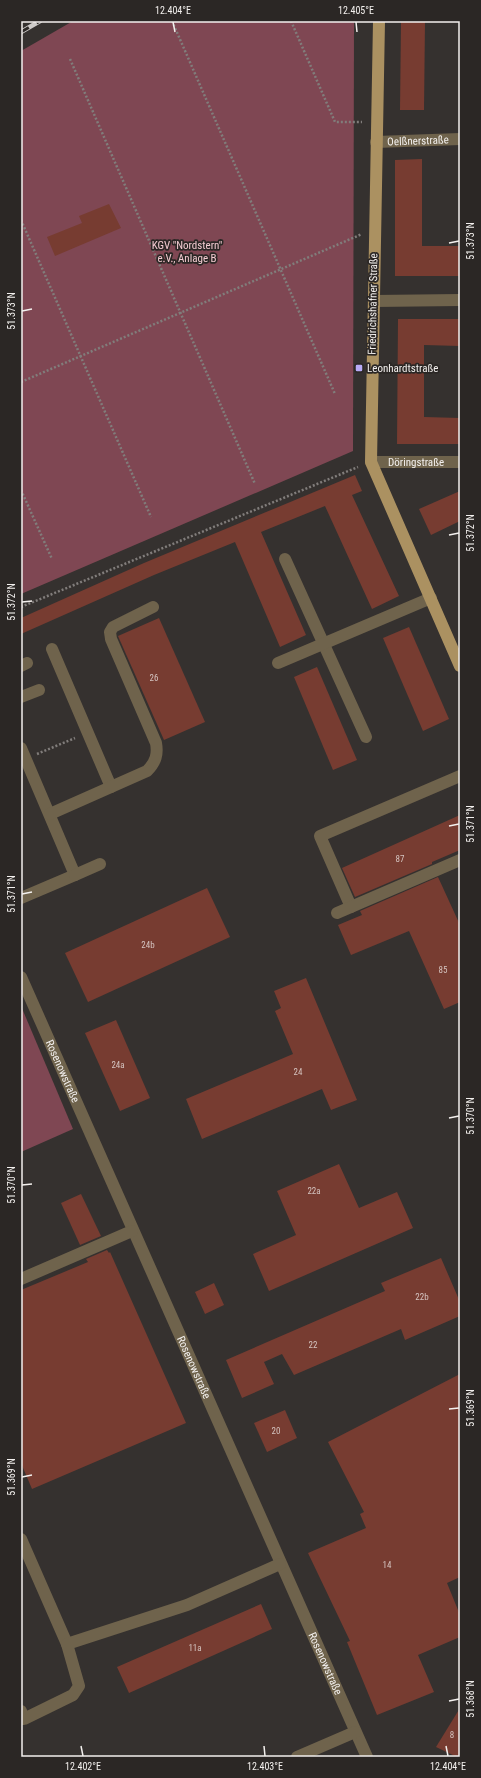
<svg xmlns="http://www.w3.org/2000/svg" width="481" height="1778" viewBox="0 0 481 1778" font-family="'Roboto Condensed',sans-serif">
<rect width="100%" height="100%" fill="#35312f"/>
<g fill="#7f4753">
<polygon points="73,21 354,21 353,451 21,594 21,51"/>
<polygon points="21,1006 73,1129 21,1152"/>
</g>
<g fill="#773c31">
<polygon points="401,21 425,21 424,110 400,110"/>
<polygon points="422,159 422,246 460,246 460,276 395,276 395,160"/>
<polygon points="109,204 121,228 55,256 47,237 82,223 79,216"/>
<polygon points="398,319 460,319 460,346 424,345 424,417 460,418 460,444 397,444"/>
<polygon points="355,475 362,491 352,495 399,596 372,609 325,506 261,532 306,635 280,647 235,542 154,575 21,634 21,618 144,563"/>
<polygon points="460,491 460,521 431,535 419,509"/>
<polygon points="159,618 205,722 164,740 118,636"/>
<polygon points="409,627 449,719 423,731 383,638"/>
<polygon points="317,667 357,760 333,770 294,677"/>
<polygon points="460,815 460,850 432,862 432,864 355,897 342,868"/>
<polygon points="438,877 460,925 460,1002 444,1009 409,931 351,955 338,925 362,915 360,911"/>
<polygon points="207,888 230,937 88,1002 65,953"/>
<polygon points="306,978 357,1100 331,1110 322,1089 202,1139 186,1099 293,1054 275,1011 281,1008 274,991"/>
<polygon points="116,1020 150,1098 120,1111 85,1033"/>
<polygon points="339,1164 359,1208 397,1192 413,1228 269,1291 253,1254 296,1235 277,1191"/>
<polygon points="81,1194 101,1236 80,1245 61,1203"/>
<polygon points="107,1250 109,1253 110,1252 186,1423 32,1489 21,1463 21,1290 88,1262 86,1259"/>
<polygon points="441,1258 460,1302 460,1316 405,1340 401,1329 294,1375 282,1354 264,1362 274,1384 242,1398 226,1360 385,1291 381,1283"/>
<polygon points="214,1283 224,1305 205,1314 195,1292"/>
<polygon points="460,1374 460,1577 447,1583 460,1615 460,1637 418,1655 434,1692 377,1715 347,1642 350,1641 308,1553 366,1528 360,1514 364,1512 328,1442"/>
<polygon points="285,1410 297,1438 267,1452 254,1423"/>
<polygon points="261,1604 272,1629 129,1693 117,1667"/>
<polygon points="460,1708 460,1757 457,1757 436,1747"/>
</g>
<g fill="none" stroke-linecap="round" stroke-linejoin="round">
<g stroke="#817d7b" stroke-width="2.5" stroke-dasharray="2 2" stroke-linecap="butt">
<polyline points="172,21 335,394"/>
<polyline points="291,21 335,122 362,122"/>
<polyline points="70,59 255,484"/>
<polyline points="21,220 151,517"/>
<polyline points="21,382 362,234"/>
<polyline points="21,490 52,559"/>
<polyline points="21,607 358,467"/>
<polyline points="37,754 75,738"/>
</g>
<g stroke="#6f634c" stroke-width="12">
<path id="s1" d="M376,142L460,139"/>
<polyline points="374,301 460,300"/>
<path id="s2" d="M371,462H460"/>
<polyline points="285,559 366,737"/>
<polyline points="52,649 111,787"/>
<polyline points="278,663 431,598"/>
<polyline points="21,666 27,663"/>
<polyline points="21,697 39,690"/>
<polyline points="21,748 75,875 21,898"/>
<path d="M50,814L147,771C156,762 158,754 156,743L111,639L110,632L113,627L153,607"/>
<polyline points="75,875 100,864"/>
<polyline points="351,907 320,836 460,776"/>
<polyline points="337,913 460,860"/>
<path id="s3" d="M21,977L367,1757"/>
<polyline points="21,1279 132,1231"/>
<polyline points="21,1539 67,1644"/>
<polyline points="21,1711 24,1719 73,1695 79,1686 67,1644 187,1605 280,1564"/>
<polyline points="297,1757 355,1732"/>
</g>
<polyline stroke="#ab9161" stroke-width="12" points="379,21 371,462 460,666"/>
<g stroke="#cecbc9" stroke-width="4.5">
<polyline id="rail" points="21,32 40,21"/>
</g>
<use href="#rail" stroke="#2b2725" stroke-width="3" stroke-dasharray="9" stroke-linecap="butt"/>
</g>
<path fill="none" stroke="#f3f0ee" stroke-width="1.5" d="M173,22L175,32M356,22L357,32M449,243L459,241M22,311L32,309M449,535L459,533M22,602L32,601M449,826L459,824M22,894L32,892M449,1118L459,1116M22,1185L32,1184M449,1409L459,1408M22,1477L32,1475M449,1701L459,1699M81,1746L83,1756M264,1746L265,1756M446,1746L448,1756"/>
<rect fill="#b8abf7" stroke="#2b2725" stroke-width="1.5" x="355" y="364" width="8" height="8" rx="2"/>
<g text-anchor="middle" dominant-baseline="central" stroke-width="3.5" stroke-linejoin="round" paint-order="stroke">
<g font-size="9" fill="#d4c3bf">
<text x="154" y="678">26</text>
<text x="400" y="859">87</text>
<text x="148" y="945">24b</text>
<text x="443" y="970">85</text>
<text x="118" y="1065">24a</text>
<text x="298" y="1072">24</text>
<text x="314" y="1191">22a</text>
<text x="422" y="1297">22b</text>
<text x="313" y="1345">22</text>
<text x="276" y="1431">20</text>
<text x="387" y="1565">14</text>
<text x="195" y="1648">11a</text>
<text x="452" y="1735">8</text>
</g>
<g font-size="11" fill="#f3f0ee" stroke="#2b2725">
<text stroke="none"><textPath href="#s1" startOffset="42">Oelßnerstraße</textPath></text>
<text transform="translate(373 304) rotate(-89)">Friedrichshafner Straße</text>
<text stroke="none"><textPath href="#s2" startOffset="45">Döringstraße</textPath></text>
<text stroke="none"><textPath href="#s3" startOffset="103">Rosenowstraße</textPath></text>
<text stroke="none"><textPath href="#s3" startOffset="427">Rosenowstraße</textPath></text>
<text stroke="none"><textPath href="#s3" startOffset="751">Rosenowstraße</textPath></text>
</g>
<g font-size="11" fill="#f3cbd1" stroke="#2b2725">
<text x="187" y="245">KGV "Nordstern"<tspan x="187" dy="13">e.V., Anlage B</tspan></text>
</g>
<g font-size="11" fill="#f3f0ee" stroke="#2b2725" text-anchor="start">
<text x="367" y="368">Leonhardtstraße</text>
</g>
</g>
<rect width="481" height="1778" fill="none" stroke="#2b2725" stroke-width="44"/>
<rect x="22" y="22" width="437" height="1734" fill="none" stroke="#f3f0ee" stroke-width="1.5"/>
<g font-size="10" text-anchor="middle" fill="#f3f0ee">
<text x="173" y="14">12.404°E</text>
<text x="356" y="14">12.405°E</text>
<text transform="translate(470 241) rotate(-90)" y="4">51.373°N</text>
<text transform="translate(11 311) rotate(-90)" y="4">51.373°N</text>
<text transform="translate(470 533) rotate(-90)" y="4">51.372°N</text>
<text transform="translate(11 602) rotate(-90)" y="4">51.372°N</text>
<text transform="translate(470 824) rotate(-90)" y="4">51.371°N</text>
<text transform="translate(11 894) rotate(-90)" y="4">51.371°N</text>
<text transform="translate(470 1116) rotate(-90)" y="4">51.370°N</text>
<text transform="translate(11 1185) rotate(-90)" y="4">51.370°N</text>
<text transform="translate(470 1408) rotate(-90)" y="4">51.369°N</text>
<text transform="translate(11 1477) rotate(-90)" y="4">51.369°N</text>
<text transform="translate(470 1699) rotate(-90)" y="4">51.368°N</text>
<text x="83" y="1770">12.402°E</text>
<text x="265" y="1770">12.403°E</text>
<text x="448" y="1770">12.404°E</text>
</g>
</svg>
